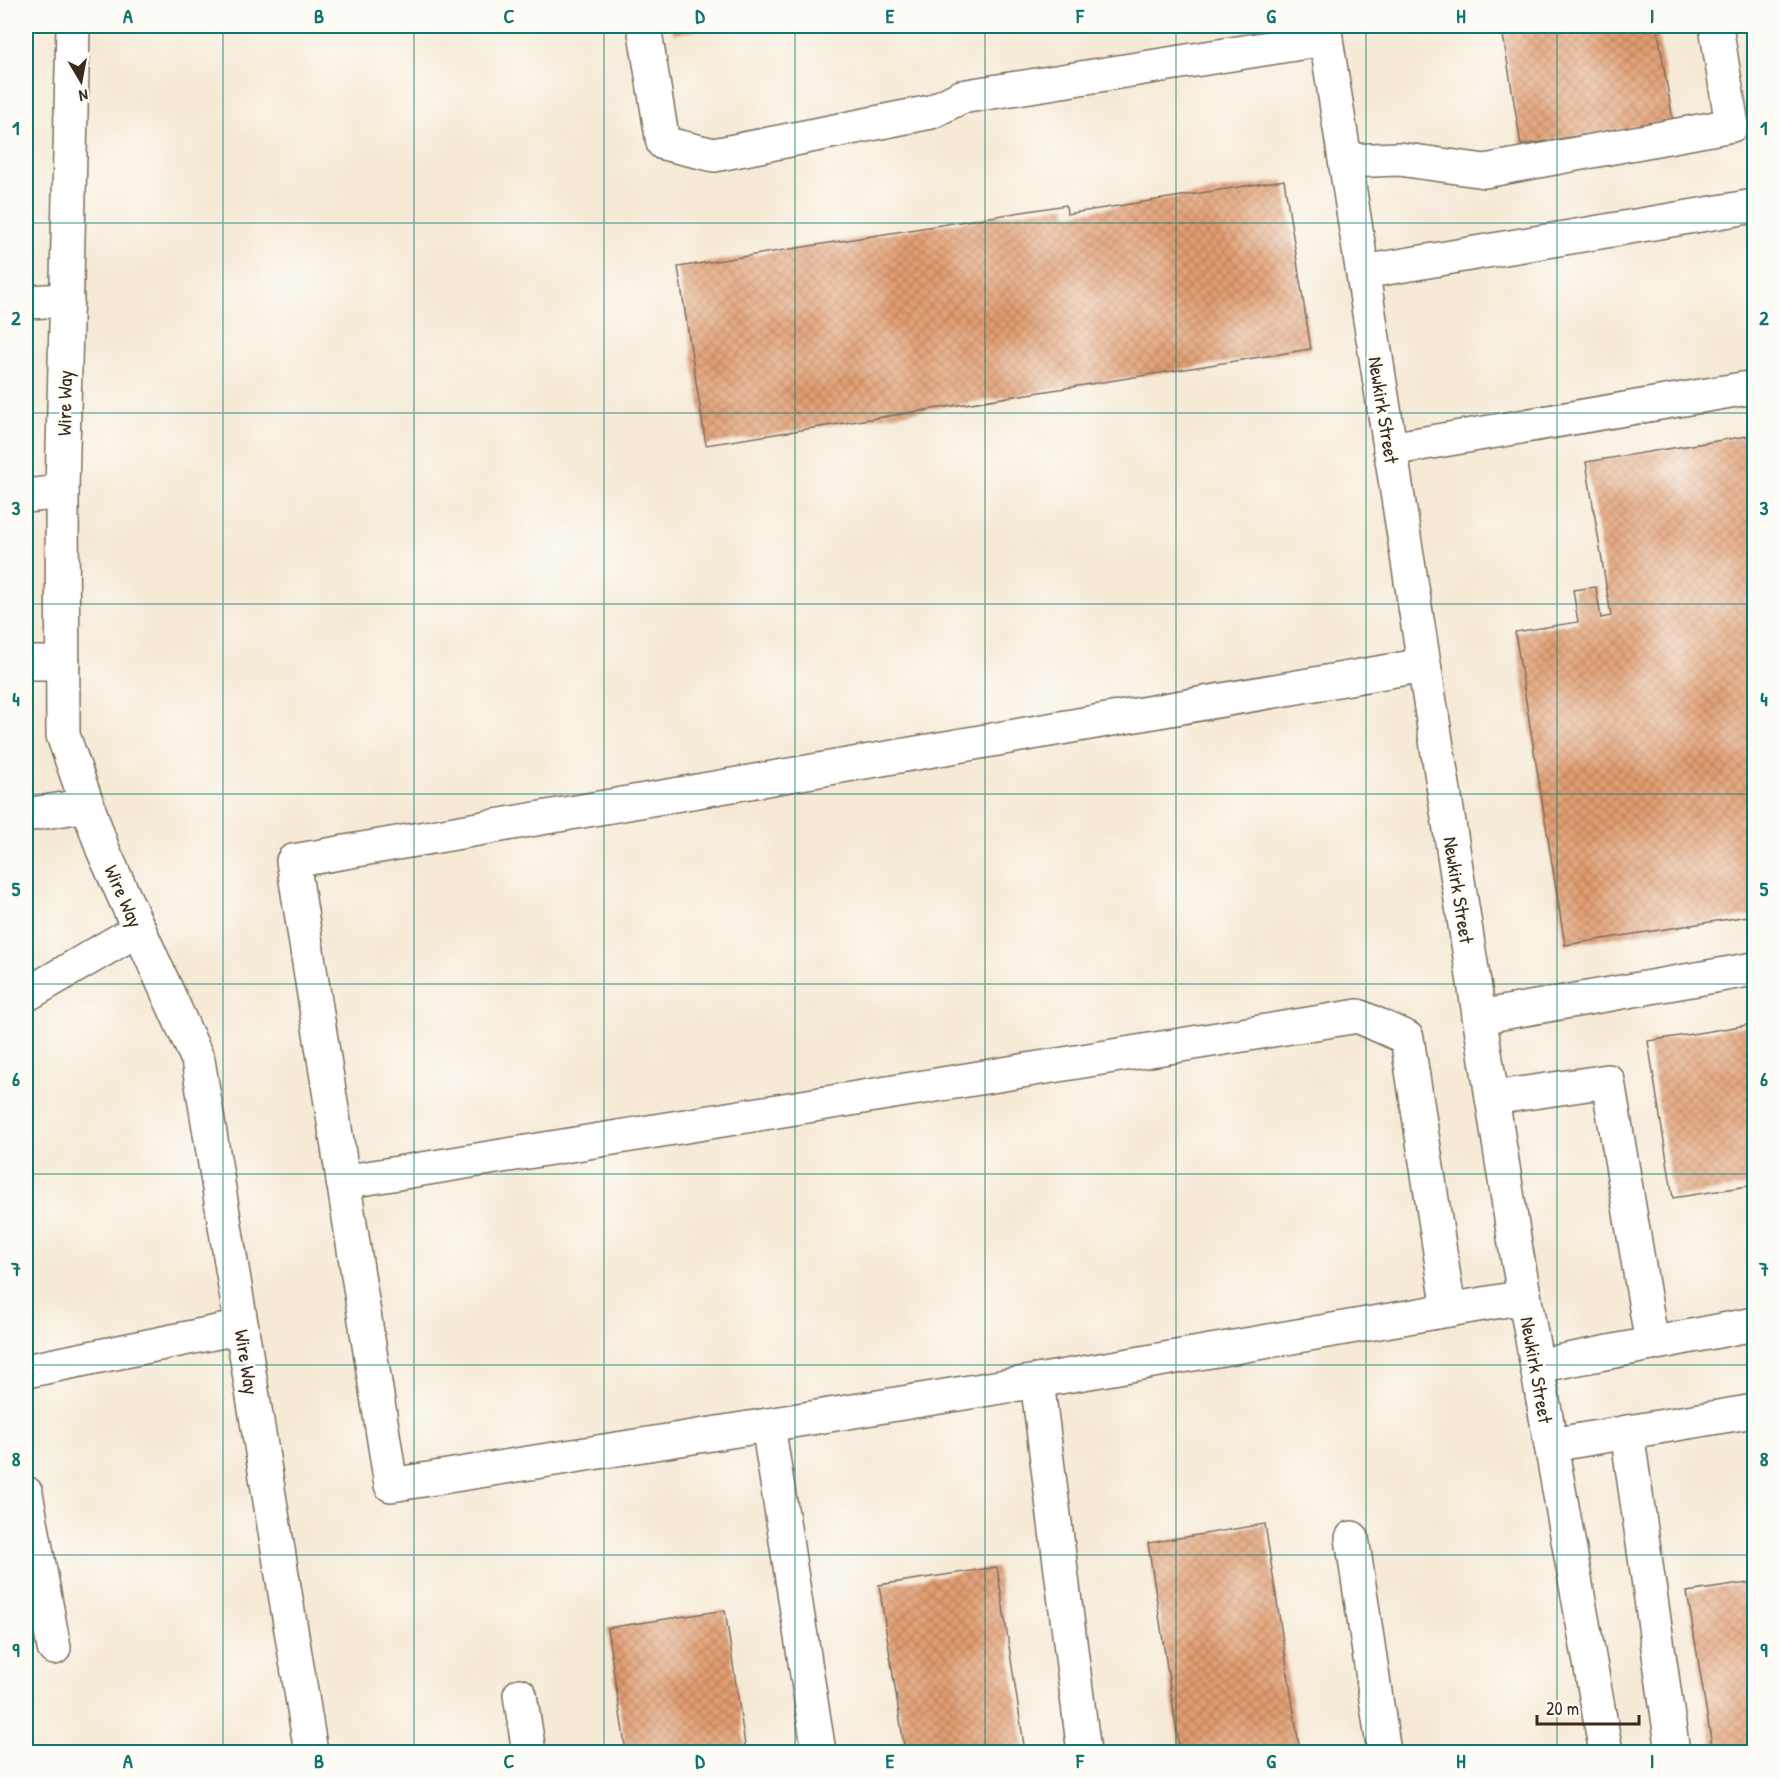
<svg xmlns="http://www.w3.org/2000/svg" width="1780" height="1778" viewBox="0 0 1780 1778" font-family="'Patrick Hand',sans-serif">
<defs>
<pattern id="building-cross-hatch" width="8" height="8" patternUnits="userSpaceOnUse" patternTransform="scale(1.5)"><rect width="8" height="8" fill="#e29d71"/><path d="M0 0l8 8M0 8l8-8" fill="none" stroke="#b8805c"/></pattern>
</defs>
<rect width="100%" height="100%" fill="#fdfcf7"/>
<filter id="ink" filterUnits="userSpaceOnUse"><feTurbulence type="fractalNoise" baseFrequency=".0167" numOctaves="2"/><feDisplacementMap in="SourceGraphic" scale="12" xChannelSelector="R" yChannelSelector="G"/><feConvolveMatrix kernelMatrix="1 2 1 2 8 2 1 2 1" color-interpolation-filters="sRGB"/></filter>
<filter id="wash" filterUnits="userSpaceOnUse"><feTurbulence type="fractalNoise" baseFrequency=".008" numOctaves="4" result="noise"/><feDisplacementMap in="SourceGraphic" scale="24" xChannelSelector="R" yChannelSelector="G"/><feGaussianBlur stdDeviation="1.35" result="paint"/><feColorMatrix in="noise" values="0 0 0 0 0 0 0 0 0 0 0 0 0 0 0 0 0 1.4 0 .05"/><feComposite in="paint" operator="in"/></filter>
<g filter="url(#wash)">
<rect width="100%" height="100%" fill="#f6e9d5"/>
<g id="blocks">
<g fill="url(#building-cross-hatch)">
<polygon points="672,26 717,26 717,27 673,34"/>
<polygon points="1491,26 1657,26 1673,121 1521,145 1502,29 1492,30"/>
<polygon points="1284,180 1311,349 706,445 678,267 1066,205 1067,214"/>
<polygon points="1754,435 1754,915 1565,945 1515,632 1578,622 1573,590 1596,587 1601,618 1611,616 1586,462"/>
<polygon points="1754,1024 1754,1185 1673,1198 1648,1041"/>
<polygon points="1265,1524 1300,1752 1180,1752 1148,1543"/>
<polygon points="997,1567 1025,1752 905,1752 879,1585"/>
<polygon points="1754,1582 1754,1752 1713,1752 1687,1592"/>
<polygon points="725,1610 746,1752 626,1752 607,1628"/>
</g>
</g>
</g>
<g filter="url(#ink)">
<use href="#blocks" fill-opacity="0" stroke="#7c6d5e" stroke-width="1.5"/>
<g fill="none" stroke-linecap="round" stroke-linejoin="round">
<g stroke="#7c6d5e" stroke-width="36">
<g id="minor">
<polyline points="73,26 62,492 63,735 103,850 198,1060 311,1752"/>
<polyline points="644,26 663,143 714,155 931,112 961,97 1326,39"/>
<polyline points="1324,26 1515,1244 1606,1752"/>
<polyline points="1346,161 1399,159 1485,171 1732,125 1716,26"/>
<polyline points="1363,272 1754,206"/>
<polyline points="26,302 67,300"/>
<polyline points="1390,449 1754,387"/>
<polyline points="26,496 62,492"/>
<polyline points="26,663 63,663"/>
<polyline points="26,815 88,805"/>
<polyline points="26,995 139,929"/>
<polyline points="1479,1017 1754,969"/>
<polyline points="1492,1098 1608,1081 1652,1344"/>
<polyline points="343,1182 1358,1016 1407,1038 1449,1310"/>
<polyline points="1537,1366 1754,1324"/>
<polyline points="26,1371 242,1327"/>
<polyline points="768,1425 391,1485 293,861 1424,665"/>
<polyline points="1627,1432 1673,1752"/>
<polyline points="1551,1445 1754,1411"/>
<polyline points="26,1493 54,1648"/>
<polyline points="1352,1538 1384,1752"/>
<polyline points="520,1695 529,1752"/>
<polyline points="819,1752 768,1425 1037,1381"/>
<polyline points="1084,1752 1037,1381 1524,1297"/>
</g>
</g>
<use href="#minor" stroke="#fff" stroke-width="33"/>
</g>
</g>
<path fill="none" stroke="#0f766e" stroke-width="1.5" stroke-opacity="0.55" d="M223,26V1752M414,26V1752M604,26V1752M795,26V1752M985,26V1752M1176,26V1752M1366,26V1752M1557,26V1752M26,223H1754M26,413H1754M26,604H1754M26,794H1754M26,984H1754M26,1174H1754M26,1365H1754M26,1555H1754"/>
<g text-anchor="middle" dominant-baseline="central" stroke-width="5" stroke-linejoin="round" paint-order="stroke">
<g font-size="20" fill="#3b2a1e" stroke="#fdfcf7">
<text transform="translate(64 403) rotate(-89)">Wire Way</text>
<text transform="translate(1384 410) rotate(81)">Newkirk Street</text>
<text transform="translate(1459 890) rotate(81)">Newkirk Street</text>
<text transform="translate(124 896) rotate(66)">Wire Way</text>
<text transform="translate(247 1362) rotate(81)">Wire Way</text>
<text transform="translate(1537 1370) rotate(80)">Newkirk Street</text>
</g>
</g>
<rect width="1780" height="1778" fill="none" stroke="#fdfcf7" stroke-width="66"/>
<g transform="translate(81 81) rotate(170)" stroke="#fdfcf7" stroke-width="4.5" paint-order="stroke">
<path d="M0-4.5L10 22L0 15L-10 22Z" fill="#3b2a1e"/>
<text y="-9" font-size="16" font-weight="bold" text-anchor="middle" fill="#3b2a1e">N</text>
</g>
<path d="M1537 1715v9h102v-9" fill="none" stroke="#3b2a1e" stroke-width="3"/>
<text x="1546" y="1715" font-size="18" fill="#3b2a1e" stroke="#fdfcf7" stroke-width="4.5" paint-order="stroke">20 m</text>
<rect x="33" y="33" width="1714" height="1712" fill="none" stroke="#0f766e" stroke-width="2"/>
<g font-size="20" text-anchor="middle" font-weight="bold" fill="#0f766e">
<text x="128" y="23">A</text>
<text x="319" y="23">B</text>
<text x="509" y="23">C</text>
<text x="700" y="23">D</text>
<text x="890" y="23">E</text>
<text x="1080" y="23">F</text>
<text x="1271" y="23">G</text>
<text x="1461" y="23">H</text>
<text x="1652" y="23">I</text>
<text x="16" y="135">1</text>
<text x="1764" y="135">1</text>
<text x="16" y="325">2</text>
<text x="1764" y="325">2</text>
<text x="16" y="515">3</text>
<text x="1764" y="515">3</text>
<text x="16" y="706">4</text>
<text x="1764" y="706">4</text>
<text x="16" y="896">5</text>
<text x="1764" y="896">5</text>
<text x="16" y="1086">6</text>
<text x="1764" y="1086">6</text>
<text x="16" y="1276">7</text>
<text x="1764" y="1276">7</text>
<text x="16" y="1466">8</text>
<text x="1764" y="1466">8</text>
<text x="16" y="1657">9</text>
<text x="1764" y="1657">9</text>
<text x="128" y="1768">A</text>
<text x="319" y="1768">B</text>
<text x="509" y="1768">C</text>
<text x="700" y="1768">D</text>
<text x="890" y="1768">E</text>
<text x="1080" y="1768">F</text>
<text x="1271" y="1768">G</text>
<text x="1461" y="1768">H</text>
<text x="1652" y="1768">I</text>
</g>
</svg>
